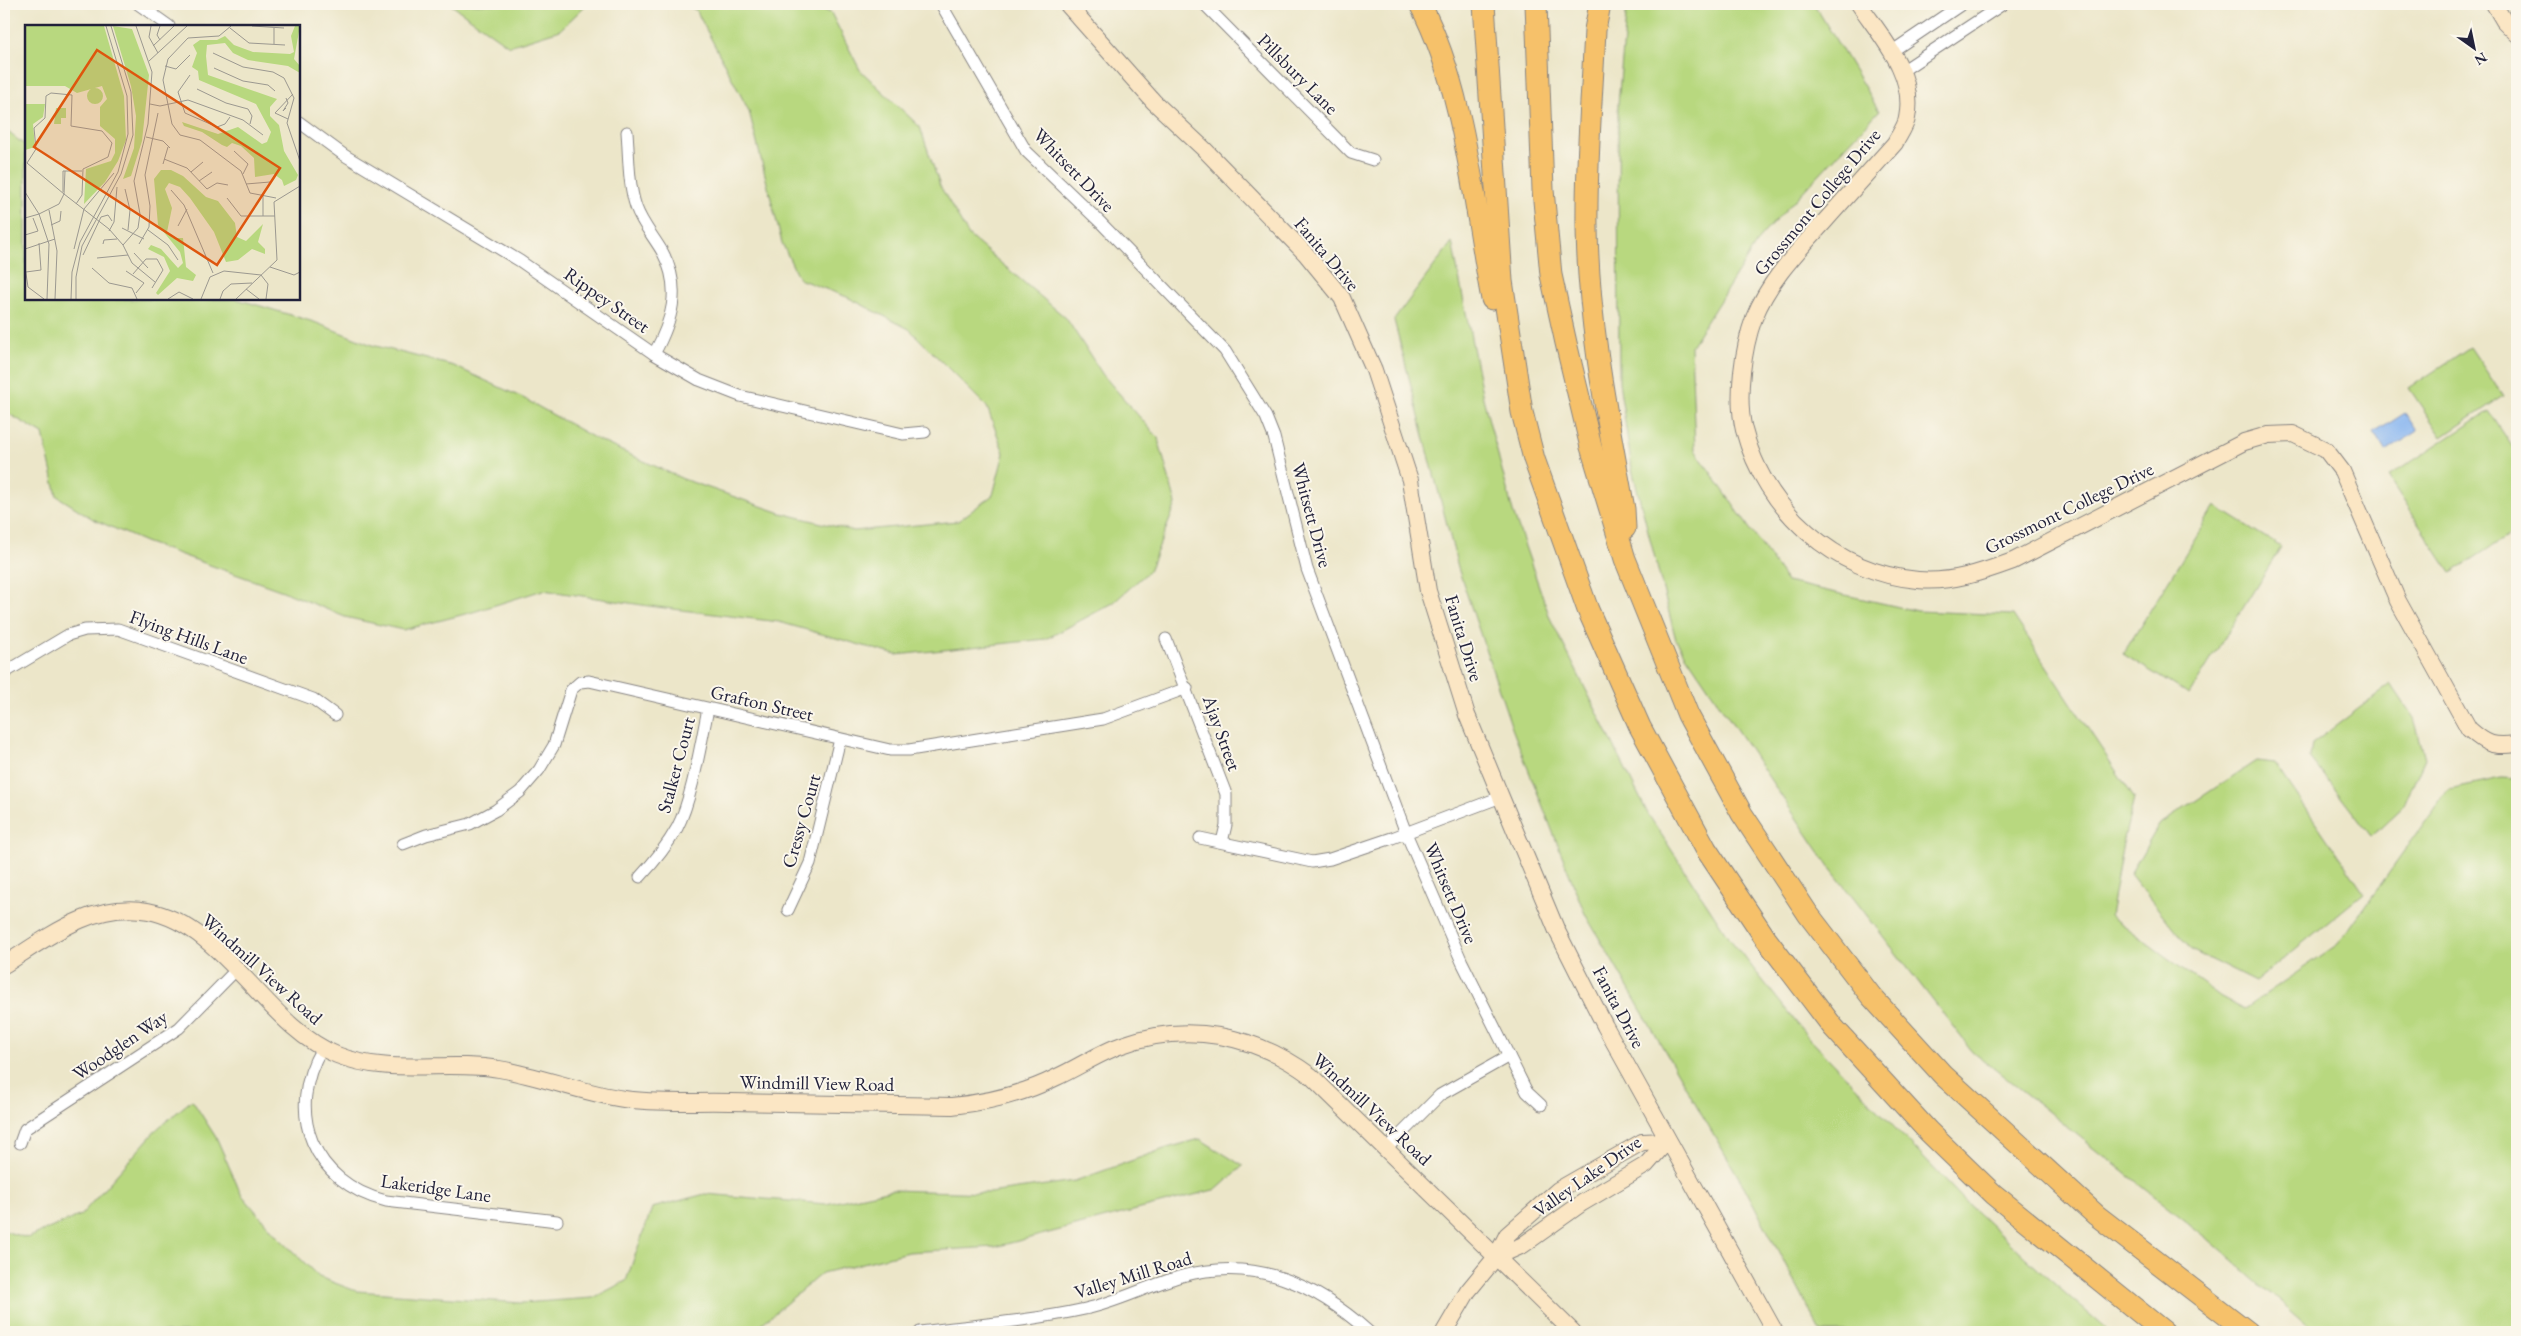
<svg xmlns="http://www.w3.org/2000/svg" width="2521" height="1336" viewBox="0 0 2521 1336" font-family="'EB Garamond',serif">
<rect width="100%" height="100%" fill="#fbf7ec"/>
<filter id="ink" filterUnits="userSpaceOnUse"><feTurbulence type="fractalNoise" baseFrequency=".02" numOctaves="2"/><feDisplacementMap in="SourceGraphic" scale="10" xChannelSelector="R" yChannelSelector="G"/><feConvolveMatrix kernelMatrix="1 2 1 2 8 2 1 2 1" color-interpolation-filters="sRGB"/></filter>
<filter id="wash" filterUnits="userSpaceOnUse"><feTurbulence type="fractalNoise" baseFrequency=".0096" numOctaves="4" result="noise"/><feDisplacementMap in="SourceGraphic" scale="20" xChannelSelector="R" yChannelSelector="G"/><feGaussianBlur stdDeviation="1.12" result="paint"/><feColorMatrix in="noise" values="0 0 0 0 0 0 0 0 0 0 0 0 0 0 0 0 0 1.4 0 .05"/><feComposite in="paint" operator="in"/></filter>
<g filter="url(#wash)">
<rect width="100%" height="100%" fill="#ece6c9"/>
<g fill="#b8d87f" stroke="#6d7d5d">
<polygon points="450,4 587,4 560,30 509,46"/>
<polygon points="683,4 809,4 831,13 860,70 920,127 940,186 969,236 1066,318 1103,375 1158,438 1176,504 1149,571 1113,603 1046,639 896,655 779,622 649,606 543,590 473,612 403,630 345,617 283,591 145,542 93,519 57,496 43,434 4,411 4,129 26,146 26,299 237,299 314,322 372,345 454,366 523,398 598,440 683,479 781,513 854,531 958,521 993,495 1004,453 987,407 909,329 847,297 799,279 782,243 749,111 696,10"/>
<polygon points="1627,4 1814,4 1879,111 1761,236 1691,346 1695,450 1787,582 1917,611 2013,615 2134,798 2123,843 2110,916 2221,997 2244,1009 2338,944 2449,789 2501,778 2517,779 2517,1332 2314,1332 2207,1238 1972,1051 1830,868 1676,640 1632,469 1619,382 1618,104"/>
<polygon points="1452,242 1483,398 1513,512 1550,618 1648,814 1729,938 1807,1036 1963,1199 2042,1273 2110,1332 1821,1332 1746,1190 1585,914 1512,728 1459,571 1394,320"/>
<polygon points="2470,347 2503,396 2442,437 2409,388"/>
<polygon points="2489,411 2517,454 2517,530 2451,573 2388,477"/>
<polygon points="2215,506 2281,547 2189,695 2123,654"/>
<polygon points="2391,684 2414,718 2425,758 2404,805 2371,836 2310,757 2312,744"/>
<polygon points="2256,761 2275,763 2364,893 2255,982 2191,950 2130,874 2159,825"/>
<polygon points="192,1100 217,1139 241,1194 276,1235 319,1277 356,1291 521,1303 593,1298 626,1281 652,1208 705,1194 826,1204 891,1190 989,1193 1075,1181 1167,1148 1200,1139 1243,1166 1217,1189 995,1247 908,1252 822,1273 752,1332 4,1332 4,1231 27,1238 81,1215 158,1128"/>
</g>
<polygon fill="#85b4f0" stroke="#546b96" points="2405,413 2417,431 2386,452 2374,433"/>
</g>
<g filter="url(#ink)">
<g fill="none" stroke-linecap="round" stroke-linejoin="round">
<g stroke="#878482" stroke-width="13">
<g id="street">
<polyline points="138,4 169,26"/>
<polyline points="941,4 1026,151 1101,223 1225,351 1266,417 1274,437 1307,569 1406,833 1462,962 1527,1092 1541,1105"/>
<polyline points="1204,4 1351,153 1373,160"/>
<polyline points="1891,52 1962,4"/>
<polyline points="1902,71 2003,4"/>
<polyline points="299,122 344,155 520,261 654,354 699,380 740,396 903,434 925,432"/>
<path d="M627,132C629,156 628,183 636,207C642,224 654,237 663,253C682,289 672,321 654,354"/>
<polyline points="1166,639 1226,794 1226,825 1222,842"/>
<polyline points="4,673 68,635 85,630 118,629 313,699 335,715"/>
<polyline points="1200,838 1312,862 1330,859 1392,838 1501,797"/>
<polyline points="403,844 426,835 470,824 496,810 520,792 539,770 554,745 571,690 580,682 589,681 890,750 909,750 1103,719 1187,688"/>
<path d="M640,877C654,862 667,846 677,828C692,800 701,742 708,709"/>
<polyline points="788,910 810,863 840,739"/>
<path d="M322,1048C284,1112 313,1183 386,1201L557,1221"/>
<polyline points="20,1143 25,1129 179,1028 236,970"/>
<polyline points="1386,1149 1440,1095 1509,1056"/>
<path d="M920,1332C975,1325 1030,1321 1085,1309C1118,1302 1149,1285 1182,1276C1256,1256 1315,1284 1369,1332"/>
</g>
</g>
<g stroke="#878482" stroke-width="18">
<g id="secondary">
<polyline points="1067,4 1154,102 1204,149 1306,254 1342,298 1374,370 1410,480 1428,591 1467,715 1501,797 1557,931 1605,1026 1775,1332"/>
<path d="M1859,4C1882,38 1916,74 1907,118C1906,126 1899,135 1895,143C1872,169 1848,195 1825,221C1798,251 1769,280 1754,318C1743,348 1736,398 1744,430C1765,510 1835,573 1918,580C1951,583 1983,572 2013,561L2244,442L2268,435L2293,434L2326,450L2342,471L2398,601L2469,729C2487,745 2493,747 2517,744"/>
<polyline points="2494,4 2504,21 2517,34"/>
<path d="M4,965C48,937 93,901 148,911C226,926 265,1026 337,1055C389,1076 446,1060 499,1069C541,1076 582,1093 624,1099C659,1104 696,1101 731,1102C805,1103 878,1105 952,1106C989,1102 1024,1094 1057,1077C1079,1067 1099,1053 1122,1045C1187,1021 1256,1035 1311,1076L1573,1332"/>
<polyline points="1496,1257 1523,1245 1582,1203 1646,1165 1667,1141"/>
<polyline points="1444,1332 1468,1291 1496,1257 1507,1235 1558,1190 1642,1142 1667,1141"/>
</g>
</g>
<g stroke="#878482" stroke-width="23">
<g id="highway">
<path d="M1420,4C1465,89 1474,205 1492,299"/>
<polyline points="1484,4 1502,281 1522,412 1534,459 1588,610 1640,727 1706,849 1766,939 1833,1027 1928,1131 1993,1194 2164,1332"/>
<polyline points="1536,4 1543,190 1551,275 1566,343 1591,447 1625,559 1688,715 1742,814 1808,914 1871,996 1943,1075 2096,1215 2248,1332"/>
<path d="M1600,4L1595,30C1592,96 1586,162 1587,227C1588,322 1607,416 1624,509L1625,528"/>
</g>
</g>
<use href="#street" stroke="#fff" stroke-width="11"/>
<use href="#secondary" stroke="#fbe6c4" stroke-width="16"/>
<use href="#highway" stroke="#f6c16b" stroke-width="21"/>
</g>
</g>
<g text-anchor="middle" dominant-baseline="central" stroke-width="4" stroke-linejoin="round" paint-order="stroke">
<g font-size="19" fill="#22223b" stroke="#fbf7ec">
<text transform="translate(1298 74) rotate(45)">Pillsbury Lane</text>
<text transform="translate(1074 170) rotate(46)">Whitsett Drive</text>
<text transform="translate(1817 202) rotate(-50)">Grossmont College Drive</text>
<text transform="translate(1327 254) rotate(50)">Fanita Drive</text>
<text transform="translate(607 300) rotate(35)">Rippey Street</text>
<text transform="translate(2069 508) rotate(-26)">Grossmont College Drive</text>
<text transform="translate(1312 515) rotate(75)">Whitsett Drive</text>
<text transform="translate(189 637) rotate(20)">Flying Hills Lane</text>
<text transform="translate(1464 638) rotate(73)">Fanita Drive</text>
<text transform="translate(762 703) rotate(13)">Grafton Street</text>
<text transform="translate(1222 733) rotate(70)">Ajay Street</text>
<text transform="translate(676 765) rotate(-75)">Stalker Court</text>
<text transform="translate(801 821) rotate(-74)">Cressy Court</text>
<text transform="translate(1451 893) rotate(67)">Whitsett Drive</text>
<text transform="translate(262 969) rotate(42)">Windmill View Road</text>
<text transform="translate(1619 1007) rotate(62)">Fanita Drive</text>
<text transform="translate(120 1045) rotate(-34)">Woodglen Way</text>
<text transform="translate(817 1083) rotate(1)">Windmill View Road</text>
<text transform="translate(1372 1109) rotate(43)">Windmill View Road</text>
<text transform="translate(1587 1176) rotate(-35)">Valley Lake Drive</text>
<text transform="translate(436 1188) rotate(8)">Lakeridge Lane</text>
<text transform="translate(1133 1275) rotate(-17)">Valley Mill Road</text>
</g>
</g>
<g transform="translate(25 25)">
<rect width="275" height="275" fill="#ece6c9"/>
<path d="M0,1H79L99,71L101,115L93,136L80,157L59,179L61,144L86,136L90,128V114L75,101V82L82,74L77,61L52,68L40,61H0ZM88,1L107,4L124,50L117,116L106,151L98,154L109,123L111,91L106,61ZM270,1H275L269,34L275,41V48L263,41L223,35L208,28L200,18L182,20L181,31L183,50L252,74L245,82V91L254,100L259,126L273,150L271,155L259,161L257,155L249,149L230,152L229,133L216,121L207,118L202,122L197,120L177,107L159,101L157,97L193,109L213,102L237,119L242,117L246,107L231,79L174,55L173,46L167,42L172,28L168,20L175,15H192L200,11L209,20L228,27L265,29L269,27L266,11ZM62 71a8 8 0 1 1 16 0a8 8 0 1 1-16 0ZM0,79H20L18,92L8,99L10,122L0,125ZM31,83H41V93H36V99H29ZM136,145H146L158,151L181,172L193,176L210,198L212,212L221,216L238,199L233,217L240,224V229L227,224L213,235L201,237L189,207L165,173L155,162L144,158L140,164L147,183L142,207L148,213H158L161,242L171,250L168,256L152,253L133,270L131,268L145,246L139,232L123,224L126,220L136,224L153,243L158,238L155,227L133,200L129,154Z" fill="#b8d87f"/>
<path fill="none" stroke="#9b9890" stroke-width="1" d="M126,1L124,12L133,28M206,1L194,11L163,13L143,34L138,55L147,99L155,110L175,115L216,146L225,168L251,173M227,1L259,3M205,3L224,18L260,20M249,3V19M135,15L132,10L135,1M128,21L149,1M188,28L218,42L248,47L259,53L269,73L262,98L275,136M124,36L162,1M140,41L151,44L165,30M189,43L218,56L243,60L250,66M165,50L153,67L160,88L192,102L200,99L205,92M172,64L201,78L223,84L227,91L225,99M125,79L135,81L163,75L218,95L238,110M261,83L258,86L263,78L261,73M263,94L250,88L268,69M121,112L138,116L145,123M209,126L223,139L218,149M139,134L162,143L182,164L192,158L203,160M138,139L143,122M166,147L178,137M174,156L187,147M221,159L245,157M100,164L105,185L103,205M146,165L159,180L188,248M0,167L14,189L0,193M38,167V146H57M39,169L2,138L11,124L9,103L20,93L21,71L26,68L47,70L46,101L77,106L87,118L83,132L58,144L57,170L51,179M39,169L40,146M238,170V191M202,173L216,191H250M24,185L32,226L30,274M26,200L35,196L36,186M153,201L162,184M97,203L119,214M123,205L143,220L153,235M84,206L89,197L92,162M0,210L13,206L8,193M78,219L79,215L92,214M114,219L124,202L125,181L120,150L133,88M98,220L107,238L130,257M0,224L30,214M49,224L59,184L89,148M109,228L123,243M58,230L76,192L83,190L87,196M72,233L103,230M0,242L3,262L19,274M245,242L269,250L275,247M67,243L84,258L107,263L112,274M101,246L119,258L111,268M1,247L16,245L14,218M108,249L121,234H132L138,245L127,263M221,264L234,274M22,274L24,219L14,189L34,179L39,169L84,204L98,220L113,203L115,189L109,156L123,99L127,47L111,1M46,274L47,247L55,217L93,147L103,109L102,71L81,1M51,274V252L57,221L96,149L108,110L106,67L86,1M143,274L154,267L168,274M176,274L185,252L199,246L236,250L243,259L241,274M195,274L198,266L206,259L227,258M211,274L252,235L249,177L275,161"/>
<path fill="#de560e" fill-opacity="0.15" stroke="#de560e" stroke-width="2.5" d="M72,25L255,143L192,240L9,122Z"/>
<rect width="275" height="275" fill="none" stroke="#22223b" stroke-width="2.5"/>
</g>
<rect width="2521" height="1336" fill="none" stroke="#fbf7ec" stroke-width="20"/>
<g transform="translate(2474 48) rotate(147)" stroke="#fbf7ec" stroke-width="4" paint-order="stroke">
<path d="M0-4L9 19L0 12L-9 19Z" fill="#22223b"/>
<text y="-8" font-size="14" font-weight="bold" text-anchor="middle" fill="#22223b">N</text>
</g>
</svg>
